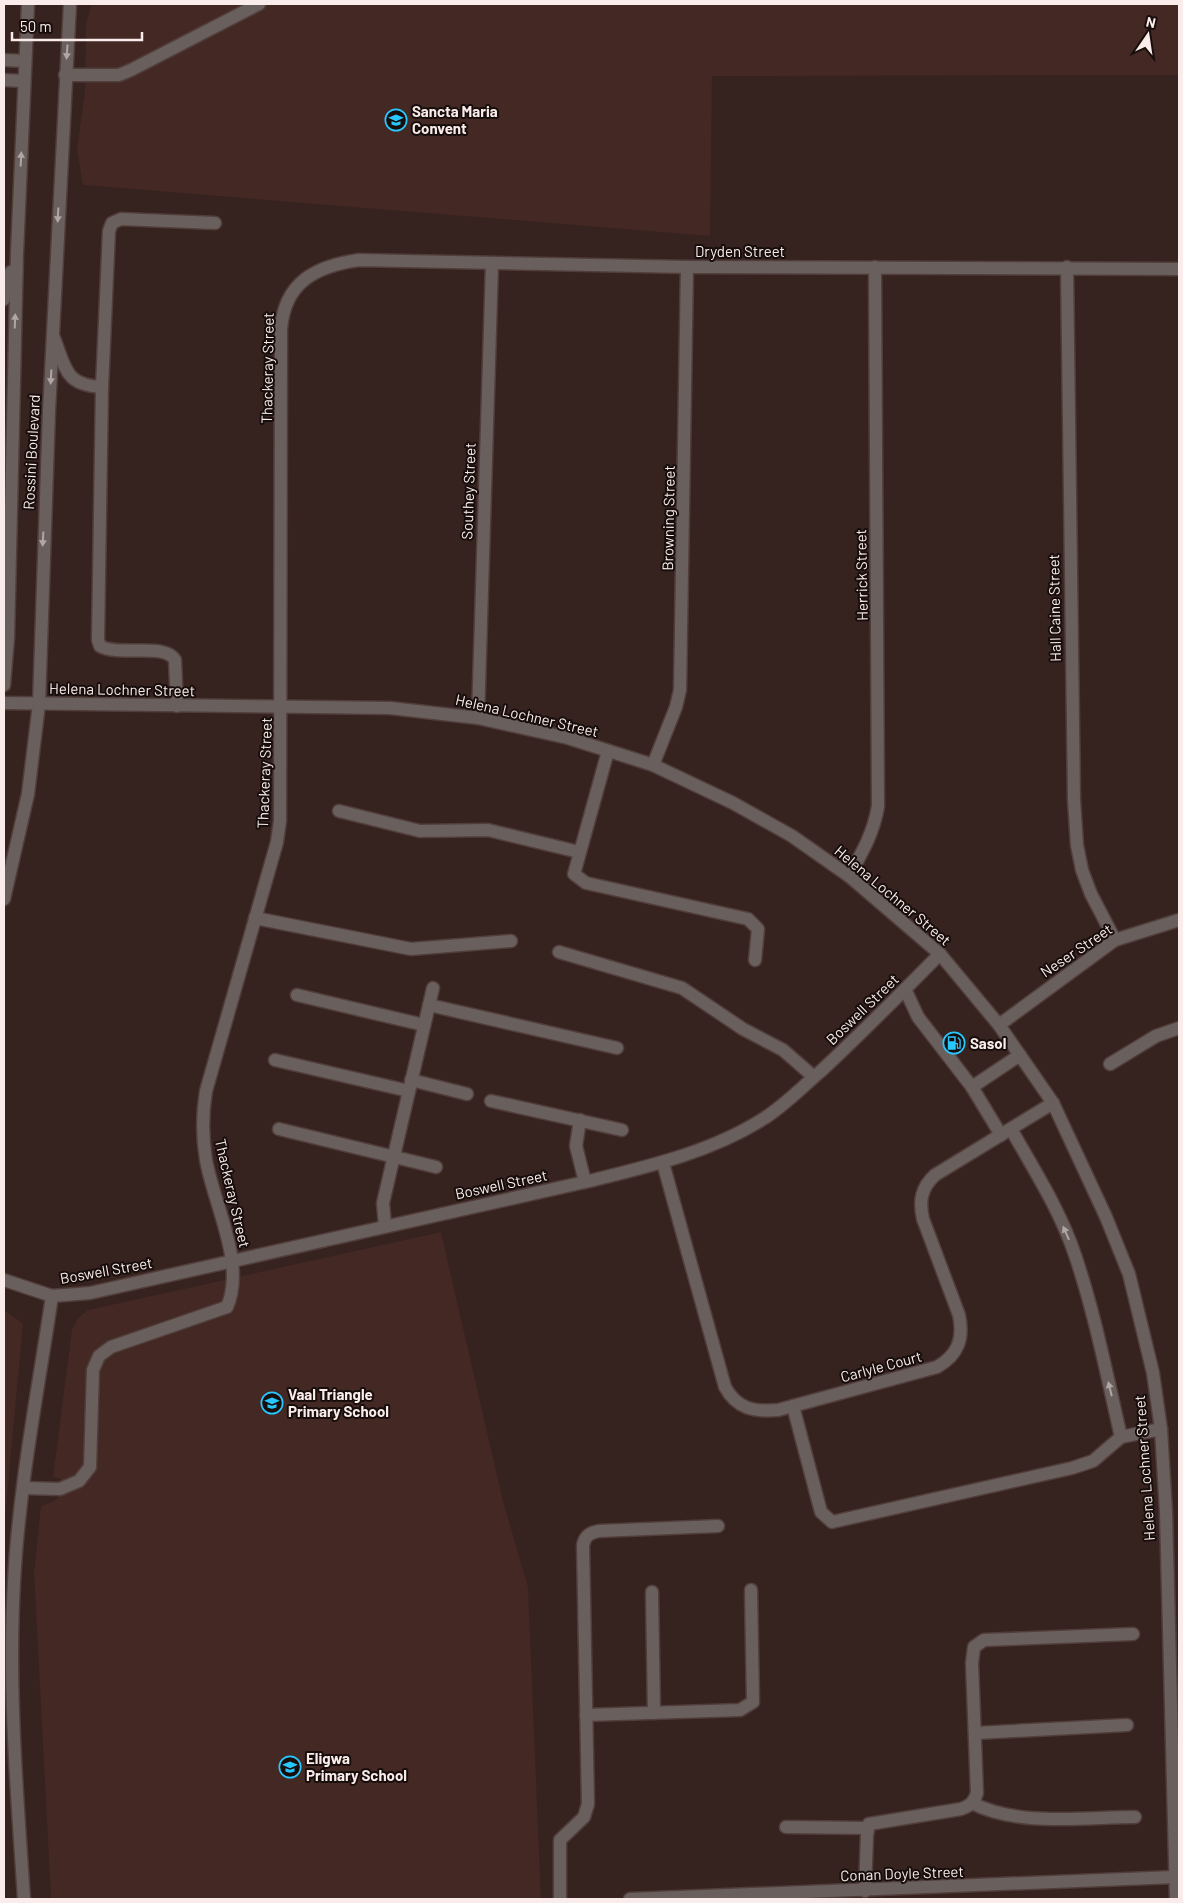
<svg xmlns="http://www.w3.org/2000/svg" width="1183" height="1903" viewBox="0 0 1183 1903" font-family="Barlow,sans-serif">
<rect width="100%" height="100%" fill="#36221e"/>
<g fill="#432824">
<polygon points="92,4 1179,4 1179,75 712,76 710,236 83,185 77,149 85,91 86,23"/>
<polygon points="441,1232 503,1501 528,1587 541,1899 51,1899 34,1572 41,1506 52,1502 59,1497 61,1479 53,1477 72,1329 78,1318 88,1310"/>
<polygon points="4,1310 23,1324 4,1529"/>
</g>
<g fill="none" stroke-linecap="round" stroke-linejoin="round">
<g stroke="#513e3b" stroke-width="15">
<g id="minor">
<polyline points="4,60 25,61"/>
<polyline points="65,75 119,75 131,70 259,4"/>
<polyline points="4,80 24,81"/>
<polyline points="1067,267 1074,800 1077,845 1082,870 1091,894 1115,940"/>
<polyline points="4,299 11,272"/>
<path d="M54,338C66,369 65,385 102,387"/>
<polyline points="4,685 8,638 17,253 28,4"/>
<polyline points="4,703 390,708 478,718 568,738 653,765 733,803 792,836 849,876 940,954 999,1025 1053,1103 1106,1217 1129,1274 1153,1373 1161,1429 1166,1512 1176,1899"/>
<path d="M177,706L175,660C165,642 118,657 100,646L98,640L102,387L109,231L112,223L121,219L215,223"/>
<polyline points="478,718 492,264"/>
<polyline points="608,751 574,874 586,883 748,919 758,929 755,960"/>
<polyline points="653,765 676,707 680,690 687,267"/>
<polyline points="339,811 420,831 488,830 579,852"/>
<path d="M849,876C862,853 874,832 878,806L875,267"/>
<polyline points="4,899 28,794 39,704 49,411 70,4"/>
<polyline points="255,918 411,949 511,941"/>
<polyline points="559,952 682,988 743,1029 783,1050 814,1077"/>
<polyline points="905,989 918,1017 972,1087 1020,1055"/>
<polyline points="297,995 424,1025"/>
<polyline points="429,1005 617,1048"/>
<polyline points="999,1025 1115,940 1179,920"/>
<polyline points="275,1060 409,1091"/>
<polyline points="1110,1064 1156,1036 1179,1028"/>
<polyline points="411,1080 467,1094"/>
<polyline points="972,1087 1001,1135"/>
<polyline points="491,1101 622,1130"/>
<polyline points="580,1120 576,1146 585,1182"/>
<polyline points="279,1129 436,1167"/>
<path d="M1011,1129C1034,1170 1060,1210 1075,1255C1095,1314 1107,1376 1121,1437"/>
<path d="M663,1163L725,1387C737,1409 754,1412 778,1410L937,1367C958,1355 964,1339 959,1315L923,1219C919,1201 921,1188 935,1175L1053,1103"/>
<polyline points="385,1226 383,1203 433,988"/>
<path d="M4,1280L52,1296L90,1293L585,1182C646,1167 709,1153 763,1119C784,1106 802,1087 821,1071C862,1033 901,993 940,954"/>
<polyline points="793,1406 821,1512 832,1522 1072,1468 1093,1461 1121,1437 1161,1429"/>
<path d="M24,1488L60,1489L79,1481L90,1467L93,1370L99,1356L111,1347L227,1307C246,1264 214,1205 206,1160C202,1136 202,1115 206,1091L277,842L280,821L281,330C284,282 316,266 359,260L687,267L1179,269"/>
<polyline points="652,1592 654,1713"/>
<polyline points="586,1715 740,1710 753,1702 751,1590"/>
<polyline points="976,1733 1127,1725"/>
<path d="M972,1803C1018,1827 1085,1817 1135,1817"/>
<polyline points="786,1827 867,1828"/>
<path d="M865,1891L867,1835L869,1824L961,1809C970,1806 974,1802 977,1793L972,1663L974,1647L984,1640L1133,1634"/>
<path d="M24,1899C17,1794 8,1687 14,1582C19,1486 38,1391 52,1296"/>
<path d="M560,1899V1840L584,1817L588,1804L583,1545C585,1536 589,1533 599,1531L718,1526"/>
<polyline points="630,1899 1175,1877"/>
</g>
</g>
<use href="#minor" stroke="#695f5d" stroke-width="12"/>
</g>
<defs><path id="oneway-solid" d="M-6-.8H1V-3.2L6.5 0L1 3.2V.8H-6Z" transform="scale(1.25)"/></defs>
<g fill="#b2a6a4">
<use href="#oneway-solid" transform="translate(67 52) rotate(94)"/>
<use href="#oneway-solid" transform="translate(21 159) rotate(-87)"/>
<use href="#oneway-solid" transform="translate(58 215) rotate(93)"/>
<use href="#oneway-solid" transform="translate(15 321) rotate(-88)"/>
<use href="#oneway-solid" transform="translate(51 377) rotate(93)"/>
<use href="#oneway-solid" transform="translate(43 539) rotate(93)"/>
<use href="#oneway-solid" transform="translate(1066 1233) rotate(-114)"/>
<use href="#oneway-solid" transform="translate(1110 1389) rotate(-104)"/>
</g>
<defs>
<g id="school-ring" transform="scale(1.125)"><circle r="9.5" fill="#170e0c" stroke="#28c8ff" stroke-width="1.5"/><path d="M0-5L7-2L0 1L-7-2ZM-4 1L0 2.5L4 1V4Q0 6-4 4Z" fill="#28c8ff"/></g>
<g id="fuel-ring" transform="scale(1.125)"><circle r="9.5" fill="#170e0c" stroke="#28c8ff" stroke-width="1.5"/><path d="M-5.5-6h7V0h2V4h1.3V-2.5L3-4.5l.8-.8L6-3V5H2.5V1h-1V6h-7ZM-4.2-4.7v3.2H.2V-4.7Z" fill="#28c8ff"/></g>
</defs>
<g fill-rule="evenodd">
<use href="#school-ring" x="396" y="120"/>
<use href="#fuel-ring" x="954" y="1043"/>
<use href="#school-ring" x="272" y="1403"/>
<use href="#school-ring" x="290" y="1767"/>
</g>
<g text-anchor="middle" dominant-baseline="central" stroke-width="4" stroke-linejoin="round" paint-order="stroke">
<g font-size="15" font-weight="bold" fill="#faecea" stroke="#170e0c" text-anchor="start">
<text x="412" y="111">Sancta Maria<tspan x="412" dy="17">Convent</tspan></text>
<text x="970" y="1043">Sasol</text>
<text x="288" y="1394">Vaal Triangle<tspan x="288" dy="17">Primary School</tspan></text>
<text x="306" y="1758">Eligwa<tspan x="306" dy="17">Primary School</tspan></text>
</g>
<g font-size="15" fill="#faecea" stroke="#170e0c">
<text x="740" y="251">Dryden Street</text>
<text transform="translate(267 368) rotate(-89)">Thackeray Street</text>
<text transform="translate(31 452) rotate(-87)">Rossini Boulevard</text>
<text transform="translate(468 491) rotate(-88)">Southey Street</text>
<text transform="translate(668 518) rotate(-89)">Browning Street</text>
<text transform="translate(861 575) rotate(-91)">Herrick Street</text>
<text transform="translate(1054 608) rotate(-91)">Hall Caine Street</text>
<text transform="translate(122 689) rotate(1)">Helena Lochner Street</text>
<text transform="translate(527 715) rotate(13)">Helena Lochner Street</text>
<text transform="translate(264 773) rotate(-88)">Thackeray Street</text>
<text transform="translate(893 895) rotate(40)">Helena Lochner Street</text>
<text transform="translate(1076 950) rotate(-34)">Neser Street</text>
<text transform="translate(862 1009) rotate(-44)">Boswell Street</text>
<text transform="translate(501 1184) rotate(-12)">Boswell Street</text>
<text transform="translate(233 1193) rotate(77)">Thackeray Street</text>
<text transform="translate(106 1270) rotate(-10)">Boswell Street</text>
<text transform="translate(881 1366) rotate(-15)">Carlyle Court</text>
<text transform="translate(1144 1468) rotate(-94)">Helena Lochner Street</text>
<text transform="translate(902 1873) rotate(-2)">Conan Doyle Street</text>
</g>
</g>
<rect width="1183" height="1903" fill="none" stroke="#faecea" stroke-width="10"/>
<g transform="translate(1148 35) rotate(13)" stroke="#170e0c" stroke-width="4" paint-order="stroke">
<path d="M0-4L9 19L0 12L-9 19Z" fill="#faecea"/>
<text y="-8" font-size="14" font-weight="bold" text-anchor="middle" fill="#faecea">N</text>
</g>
<path d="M12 32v8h130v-8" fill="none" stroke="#faecea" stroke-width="2.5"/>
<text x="20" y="32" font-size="15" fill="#faecea" stroke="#170e0c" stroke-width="4" paint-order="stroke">50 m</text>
</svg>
